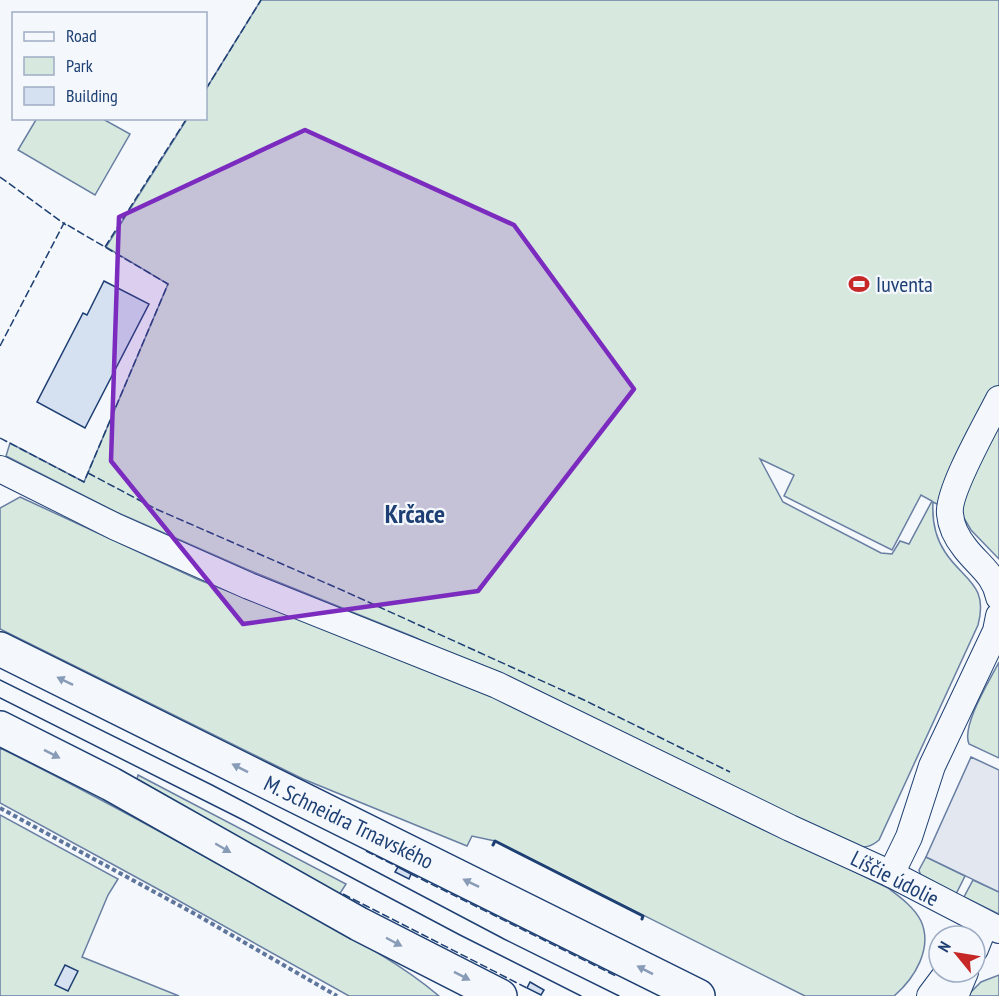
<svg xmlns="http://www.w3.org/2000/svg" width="999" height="996" viewBox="0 0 999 996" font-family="'PT Sans Narrow',sans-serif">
<rect width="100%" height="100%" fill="#f4f7fb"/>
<g fill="#d7e8df" stroke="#687fa3" stroke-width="1.5" fill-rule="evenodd">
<path d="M261,0H999V559L971,530L964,518L933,502C932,519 935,537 945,552C963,580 989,584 978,625L879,840C871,847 865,848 854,846L579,712L414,637L246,569L116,512L6,456L10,443L84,482L168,284L106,247L187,119L206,118V89ZM760,459L794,475L784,496L892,550L921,495L932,501L909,544L900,541L892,554L881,553L783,502Z"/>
<polygon points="37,118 103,119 130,134 95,195 18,150"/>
<path d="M20,497L197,579L465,684L539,717L888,888C900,897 914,907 921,921C933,948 915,978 894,996H805L495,841L472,836L467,846L303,779L0,629V508Z"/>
<path d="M999,662V758L969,744C961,726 990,680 999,662Z"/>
<path d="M0,748C97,796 190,848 284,901C336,930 393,957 439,996H349L156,888L0,803Z"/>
<polygon points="138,775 346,884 339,895 137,779"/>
<polygon points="0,815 118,879 108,895 82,957 179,996 0,996"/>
<polygon points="926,857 965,876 956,894 921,877 919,870"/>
<polygon points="973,880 999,892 999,914 964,897"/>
<polygon points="999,975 999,996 967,996 981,982"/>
</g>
<polygon fill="#e3e8f0" stroke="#687fa3" stroke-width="1.5" points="971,757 999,770 999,892 926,857"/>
<g fill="#d5e0f0" stroke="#1d3f73" stroke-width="1.5">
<polygon points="104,281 149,304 85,428 37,402 83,313 87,315"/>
<polygon points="398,867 411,874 409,879 395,872"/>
<polygon points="65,965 78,971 68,991 55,985"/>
<polygon points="530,982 544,990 541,995 527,988"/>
</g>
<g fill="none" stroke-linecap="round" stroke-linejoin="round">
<g stroke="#1d3f73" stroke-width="28">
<g id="street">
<path d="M999,399C987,423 947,492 950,514C951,527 957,538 965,548C978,565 995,575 999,597"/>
<polyline points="0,469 116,527 249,586 497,685 790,828 891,874 999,930"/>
<polyline points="891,874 909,837 932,766 996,631 999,616"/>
<polyline points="975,949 985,924"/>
<polyline points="930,996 948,972"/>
<polyline points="955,996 965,972"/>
</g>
</g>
<g stroke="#1d3f73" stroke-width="36">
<g id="secondary">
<polyline points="0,649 698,996"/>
<polyline points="0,728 111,784 359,924 500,996"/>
</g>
</g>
<polyline stroke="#5e769c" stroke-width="4" stroke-dasharray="4.5 3" stroke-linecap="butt" points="0,808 195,914 337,996"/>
<use href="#street" stroke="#f4f7fb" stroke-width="26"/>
<use href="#secondary" stroke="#f4f7fb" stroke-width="33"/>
<g stroke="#1d3f73" stroke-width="1.5">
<polyline points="0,680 212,785 504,939 619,996"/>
<polyline points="0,698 241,819 460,935 581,996"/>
</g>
<g stroke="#1d3f73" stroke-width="1.5" stroke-dasharray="8 3" stroke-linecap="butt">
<polyline points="206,89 261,0"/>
<polyline points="0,177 66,225"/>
<polyline points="105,247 187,118"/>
<polyline points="0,346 64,223 168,284 84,482 0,438"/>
<polyline points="88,473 156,509 344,591 584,700 730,772"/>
<polyline points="366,851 398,867"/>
<polyline points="411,874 616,976"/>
<polyline points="343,894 527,988"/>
</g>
<polyline stroke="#1d3f73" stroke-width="3" points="493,845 495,841 643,916 642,919"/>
</g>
<defs><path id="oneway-solid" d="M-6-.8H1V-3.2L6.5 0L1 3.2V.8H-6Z" transform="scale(1.5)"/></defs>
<g fill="#889bb7">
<use href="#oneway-solid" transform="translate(65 681) rotate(-154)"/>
<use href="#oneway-solid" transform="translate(52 754) rotate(27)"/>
<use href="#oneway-solid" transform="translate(240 768) rotate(-153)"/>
<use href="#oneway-solid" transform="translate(223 848) rotate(30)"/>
<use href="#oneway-solid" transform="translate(471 883) rotate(-154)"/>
<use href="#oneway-solid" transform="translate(394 942) rotate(28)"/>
<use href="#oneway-solid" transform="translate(645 970) rotate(-153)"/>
<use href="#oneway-solid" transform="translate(462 976) rotate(27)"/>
</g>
<path fill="#7b2cbf" fill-opacity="0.2" stroke="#7b2cbf" stroke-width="4.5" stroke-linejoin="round" d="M305,130L514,225L634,389L478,591L243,624L111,461L119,217Z"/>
<defs>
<g id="stadium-bare" transform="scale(1.62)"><path d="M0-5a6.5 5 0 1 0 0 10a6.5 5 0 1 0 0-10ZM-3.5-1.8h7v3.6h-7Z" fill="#c62828" stroke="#f4f7fb" stroke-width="2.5" paint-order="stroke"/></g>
</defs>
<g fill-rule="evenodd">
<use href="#stadium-bare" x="859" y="284"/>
</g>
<g text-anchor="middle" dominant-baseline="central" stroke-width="4.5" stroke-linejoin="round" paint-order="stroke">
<g font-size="22" fill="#1d3f73" stroke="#f4f7fb" text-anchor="start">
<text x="876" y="284">Iuventa</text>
</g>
<g font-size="22" fill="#1d3f73" stroke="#f4f7fb">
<text transform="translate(349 822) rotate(26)">M. Schneidra Trnavského</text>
<text transform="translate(895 878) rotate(27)">Líščie údolie</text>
</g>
<g font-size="26" font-weight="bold" fill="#1d3f73" stroke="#f4f7fb">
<text x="415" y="513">Krčace</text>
</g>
</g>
<rect x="12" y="12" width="195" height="108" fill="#f4f7fb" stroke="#9eadc5" stroke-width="1.5"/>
<rect x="24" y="32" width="30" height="9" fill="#f4f7fb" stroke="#9eadc5" stroke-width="1.5"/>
<text x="66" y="42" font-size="18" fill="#1d3f73">Road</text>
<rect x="24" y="57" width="30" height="18" fill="#d7e8df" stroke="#9eadc5" stroke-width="1.5"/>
<text x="66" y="72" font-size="18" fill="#1d3f73">Park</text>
<rect x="24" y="87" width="30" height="18" fill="#d5e0f0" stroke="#9eadc5" stroke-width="1.5"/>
<text x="66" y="102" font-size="18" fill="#1d3f73">Building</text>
<g transform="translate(957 954) rotate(300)"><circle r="28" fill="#f4f7fb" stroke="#9eadc5" stroke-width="1.5"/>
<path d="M0-4.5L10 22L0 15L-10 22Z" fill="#c62828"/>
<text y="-9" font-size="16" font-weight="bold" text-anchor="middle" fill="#1d3f73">N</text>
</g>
</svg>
